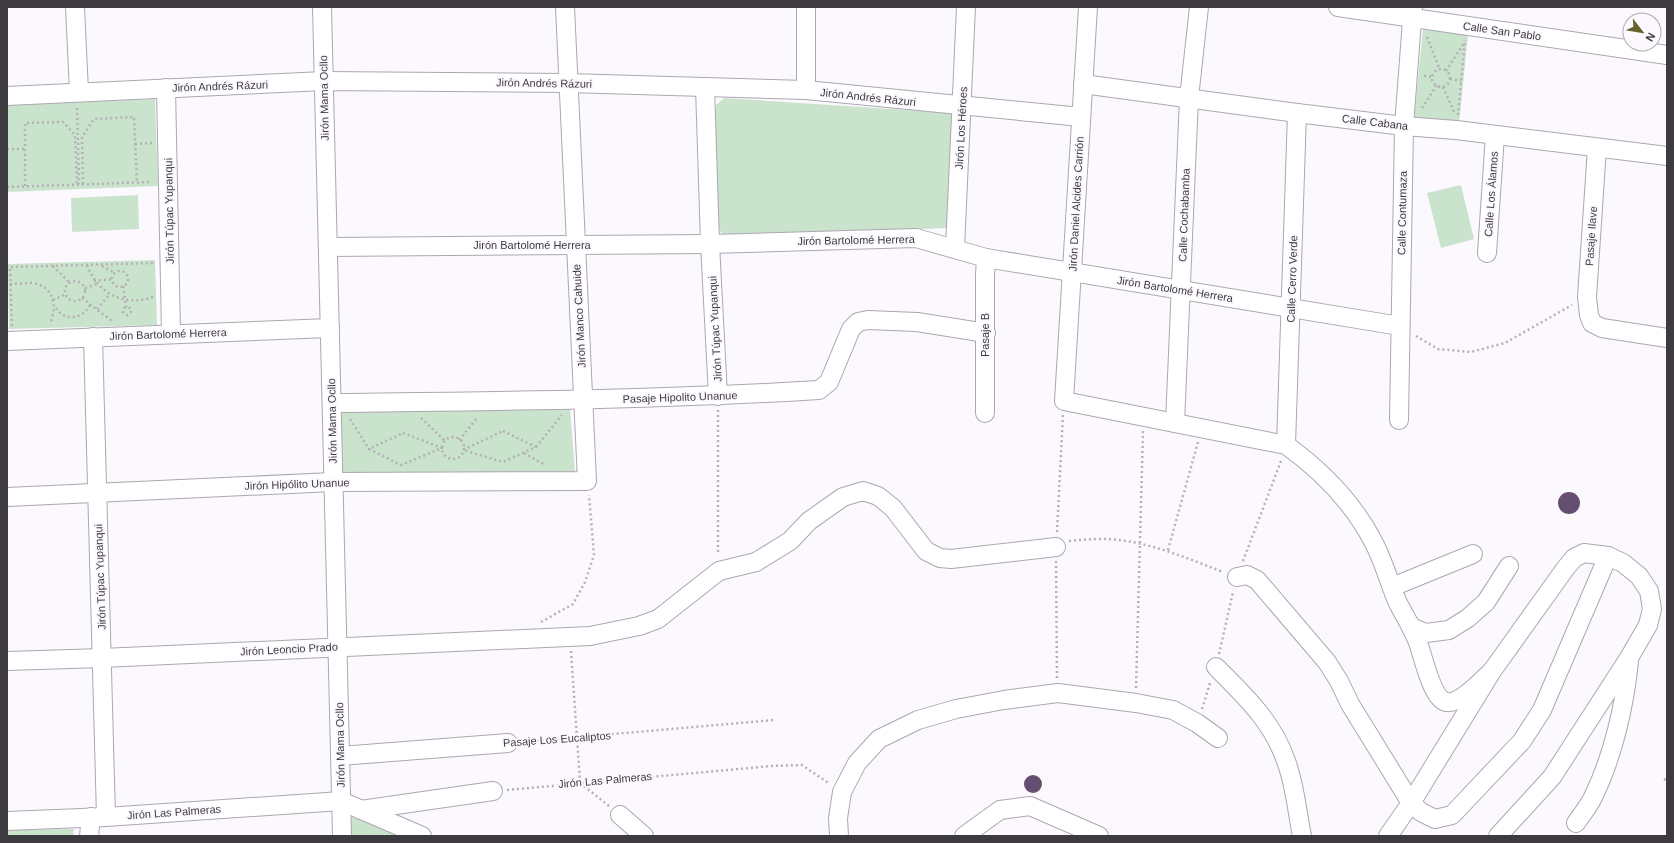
<svg xmlns="http://www.w3.org/2000/svg" width="1674" height="843" viewBox="0 0 1674 843" font-family="Arial,sans-serif">
<rect width="100%" height="100%" fill="#fcf9fe"/>
<g fill="#c9e3cd">
<polygon points="1423,29 1468,34 1459,124 1414,119"/>
<path d="M724,98L953,113L949,222L946,228L730,238C723,235 719,232 717,224L714,114L716,105Z"/>
<polygon points="155,99 158,186 7,192 7,105"/>
<polygon points="1461,185 1474,239 1441,248 1427,193"/>
<polygon points="138,195 139,229 72,232 71,198"/>
<polygon points="155,260 157,325 9,329 8,264"/>
<polygon points="570,408 575,473 342,477 341,410"/>
<polygon points="354,816 362,816 397,836 349,836 349,820"/>
<polygon points="74,829 73,836 7,836 7,830"/>
</g>
<g fill="#654f70">
<circle cx="1569" cy="503" r="11"/>
<circle cx="1033" cy="784" r="9"/>
</g>
<g fill="none" stroke-linecap="round" stroke-linejoin="round">
<g stroke="#ada6b1" stroke-width="20">
<g id="minor">
<polyline points="75,7 79,92"/>
<polyline points="322,7 342,836"/>
<polyline points="806,7 806,90"/>
<path d="M1088,7L1064,401L1286,445C1322,471 1354,504 1374,543C1384,562 1389,583 1398,603C1404,615 1412,627 1417,640C1423,654 1431,698 1446,702C1460,705 1482,680 1492,671"/>
<polyline points="1338,7 1667,55"/>
<polyline points="1083,84 1297,113 1404,126 1456,130 1667,156"/>
<polyline points="705,87 710,244 718,396"/>
<polyline points="166,88 171,333"/>
<polyline points="7,96 324,81 568,83 806,90 1081,117"/>
<polyline points="1597,148 1587,297 1589,315 1592,323 1602,328 1667,338"/>
<polyline points="328,247 710,244 916,238 986,258 1400,326"/>
<polyline points="955,248 966,7"/>
<polyline points="1487,253 1495,135"/>
<polyline points="93,337 106,817"/>
<polyline points="7,341 330,328"/>
<path d="M332,403C494,401 657,400 819,390L829,382L851,329L858,322L868,320L917,322L986,333"/>
<polyline points="985,413 985,275 986,258"/>
<polyline points="1399,420 1404,126 1413,7"/>
<polyline points="1175,423 1189,98 1199,7"/>
<polyline points="1286,445 1297,113"/>
<polyline points="7,497 333,482 587,481 565,7"/>
<polyline points="1237,577 1247,575 1257,580 1327,662 1339,681 1350,704 1411,803 1421,812 1435,819 1452,815 1522,741 1542,710 1608,556"/>
<polyline points="1392,587 1473,554"/>
<polyline points="1411,627 1426,633 1449,630 1468,618 1486,602 1509,566"/>
<polyline points="7,661 102,658 590,636 639,626 658,619 719,571 756,562 790,541 809,521 843,497 863,491 878,496 893,508 926,551 940,558 951,559 1056,547"/>
<path d="M1216,667C1244,695 1273,722 1286,761C1295,784 1297,812 1302,836"/>
<polyline points="340,756 508,743"/>
<polyline points="361,810 493,791"/>
<polyline points="620,815 644,836"/>
<polyline points="7,821 106,817 341,801 422,836"/>
<path d="M1576,823C1582,814 1590,805 1594,795C1613,756 1625,704 1629,661"/>
<polyline points="89,836 91,817"/>
<polyline points="839,836 838,818 842,792 857,763 879,739 918,720 956,709 1004,700 1058,693 1136,703 1173,710 1197,723 1218,738"/>
<polyline points="964,836 1000,810 1030,806 1099,836"/>
<polyline points="1388,836 1411,803 1492,671 1565,569 1574,558 1584,553 1608,556 1623,563 1639,576 1649,591 1652,609 1648,625 1629,658 1552,777 1498,836"/>
</g>
</g>
<g stroke="#b4b1b6" stroke-width="2.5" stroke-dasharray="2 3" stroke-linecap="butt">
<polyline points="1427,37 1440,70"/>
<circle cx="1441" cy="78" r="9"/>
<polyline points="1446,71 1464,43"/>
<polyline points="1424,76 1433,77"/>
<polyline points="1450,79 1461,81"/>
<polyline points="1443,87 1455,114"/>
<polyline points="77,108 79,184"/>
<polyline points="1422,108 1437,85"/>
<polyline points="1458,115 1465,40"/>
<polyline points="135,144 153,143"/>
<polyline points="7,149 25,149"/>
<polyline points="83,184 82,137 94,119 134,117 137,182"/>
<polyline points="25,186 25,123 63,122 75,135 77,184"/>
<polyline points="7,187 152,182"/>
<path d="M87,265C98,294 124,307 153,297"/>
<polyline points="53,266 70,283"/>
<polyline points="102,266 115,273"/>
<circle cx="120" cy="279" r="8"/>
<polyline points="94,281 113,279"/>
<circle cx="75" cy="291" r="10"/>
<path d="M10,284C17,284 25,283 32,283C55,286 57,307 50,324"/>
<polyline points="123,286 126,307"/>
<polyline points="85,288 97,284"/>
<polyline points="82,298 112,321"/>
<polyline points="53,300 66,294"/>
<circle cx="127" cy="311" r="4"/>
<path d="M56,308C65,322 83,319 90,305"/>
<polyline points="97,309 110,294"/>
<polyline points="12,326 10,267 152,263 153,266"/>
<polyline points="1416,336 1438,349 1471,352 1505,343 1572,305"/>
<polyline points="718,410 718,555"/>
<polyline points="421,418 445,441"/>
<polyline points="350,419 369,449"/>
<polygon points="503,431 536,447 503,462 463,450"/>
<polygon points="403,433 442,448 401,465 369,449"/>
<circle cx="453" cy="448" r="11"/>
<polyline points="459,440 478,417"/>
<polyline points="536,447 562,415"/>
<polyline points="524,453 545,465"/>
<polyline points="1057,532 1063,415"/>
<path d="M1069,541C1080,540 1090,539 1101,539C1143,539 1184,557 1223,572"/>
<polyline points="1168,550 1198,442"/>
<polyline points="1056,561 1057,678"/>
<polyline points="1243,561 1281,461"/>
<polyline points="541,622 573,604 585,582 594,555 589,495"/>
<polyline points="571,651 580,782"/>
<polyline points="1219,654 1233,592"/>
<polyline points="1136,688 1143,431"/>
<polyline points="1202,709 1210,683"/>
<polyline points="522,742 774,720"/>
<polyline points="1664,780 1667,778"/>
<polyline points="580,783 609,806"/>
<polyline points="507,790 772,766 802,765 830,784"/>
</g>
<use href="#minor" stroke="#fff" stroke-width="18"/>
</g>
<g text-anchor="middle" dominant-baseline="central" stroke-width="4" stroke-linejoin="round" paint-order="stroke">
<g font-size="11" fill="#3e3b40" stroke="#fcf9fe">
<text transform="translate(1502 31) rotate(8)">Calle San Pablo</text>
<text transform="translate(544 83) rotate(1)">Jirón Andrés Rázuri</text>
<text transform="translate(220 86) rotate(-2)">Jirón Andrés Rázuri</text>
<text transform="translate(868 97) rotate(6)">Jirón Andrés Rázuri</text>
<text transform="translate(324 98) rotate(-91)">Jirón Mama Ocllo</text>
<text transform="translate(1375 122) rotate(7)">Calle Cabana</text>
<text transform="translate(961 128) rotate(-87)">Jirón Los Héroes</text>
<text transform="translate(1491 194) rotate(-86)">Calle Los Álamos</text>
<text transform="translate(1076 204) rotate(-87)">Jirón Daniel Alcides Carrión</text>
<text transform="translate(169 211) rotate(-91)">Jirón Túpac Yupanqui</text>
<text transform="translate(1402 213) rotate(-89)">Calle Contumaza</text>
<text transform="translate(1184 215) rotate(-88)">Calle Cochabamba</text>
<text transform="translate(1591 236) rotate(-86)">Pasaje Ilave</text>
<text transform="translate(856 240) rotate(-1)">Jirón Bartolomé Herrera</text>
<text x="532" y="245">Jirón Bartolomé Herrera</text>
<text transform="translate(1292 279) rotate(-88)">Calle Cerro Verde</text>
<text transform="translate(1175 289) rotate(9)">Jirón Bartolomé Herrera</text>
<text transform="translate(579 316) rotate(-93)">Jirón Manco Cahuide</text>
<text transform="translate(715 329) rotate(-93)">Jirón Túpac Yupanqui</text>
<text transform="translate(168 334) rotate(-2)">Jirón Bartolomé Herrera</text>
<text transform="translate(985 335) rotate(-90)">Pasaje B</text>
<text transform="translate(680 397) rotate(-2)">Pasaje Hipolito Unanue</text>
<text transform="translate(332 421) rotate(-91)">Jirón Mama Ocllo</text>
<text transform="translate(297 484) rotate(-2)">Jirón Hipólito Unanue</text>
<text transform="translate(100 577) rotate(-92)">Jirón Túpac Yupanqui</text>
<text transform="translate(289 649) rotate(-3)">Jirón Leoncio Prado</text>
<text transform="translate(557 739) rotate(-4)">Pasaje Los Eucaliptos</text>
<text transform="translate(340 745) rotate(-91)">Jirón Mama Ocllo</text>
<text transform="translate(605 780) rotate(-5)">Jirón Las Palmeras</text>
<text transform="translate(174 812) rotate(-4)">Jirón Las Palmeras</text>
</g>
</g>
<rect width="1674" height="843" fill="none" stroke="#3e3b40" stroke-width="16"/>
<g transform="translate(1642 32) rotate(121)"><circle r="19" fill="#fcf9fe" stroke="#b0adb2"/>
<path d="M0-3L7 15L0 10L-7 15Z" fill="#69622e"/>
<text y="-6" font-size="11" font-weight="bold" text-anchor="middle" fill="#3e3b40">N</text>
</g>
</svg>
